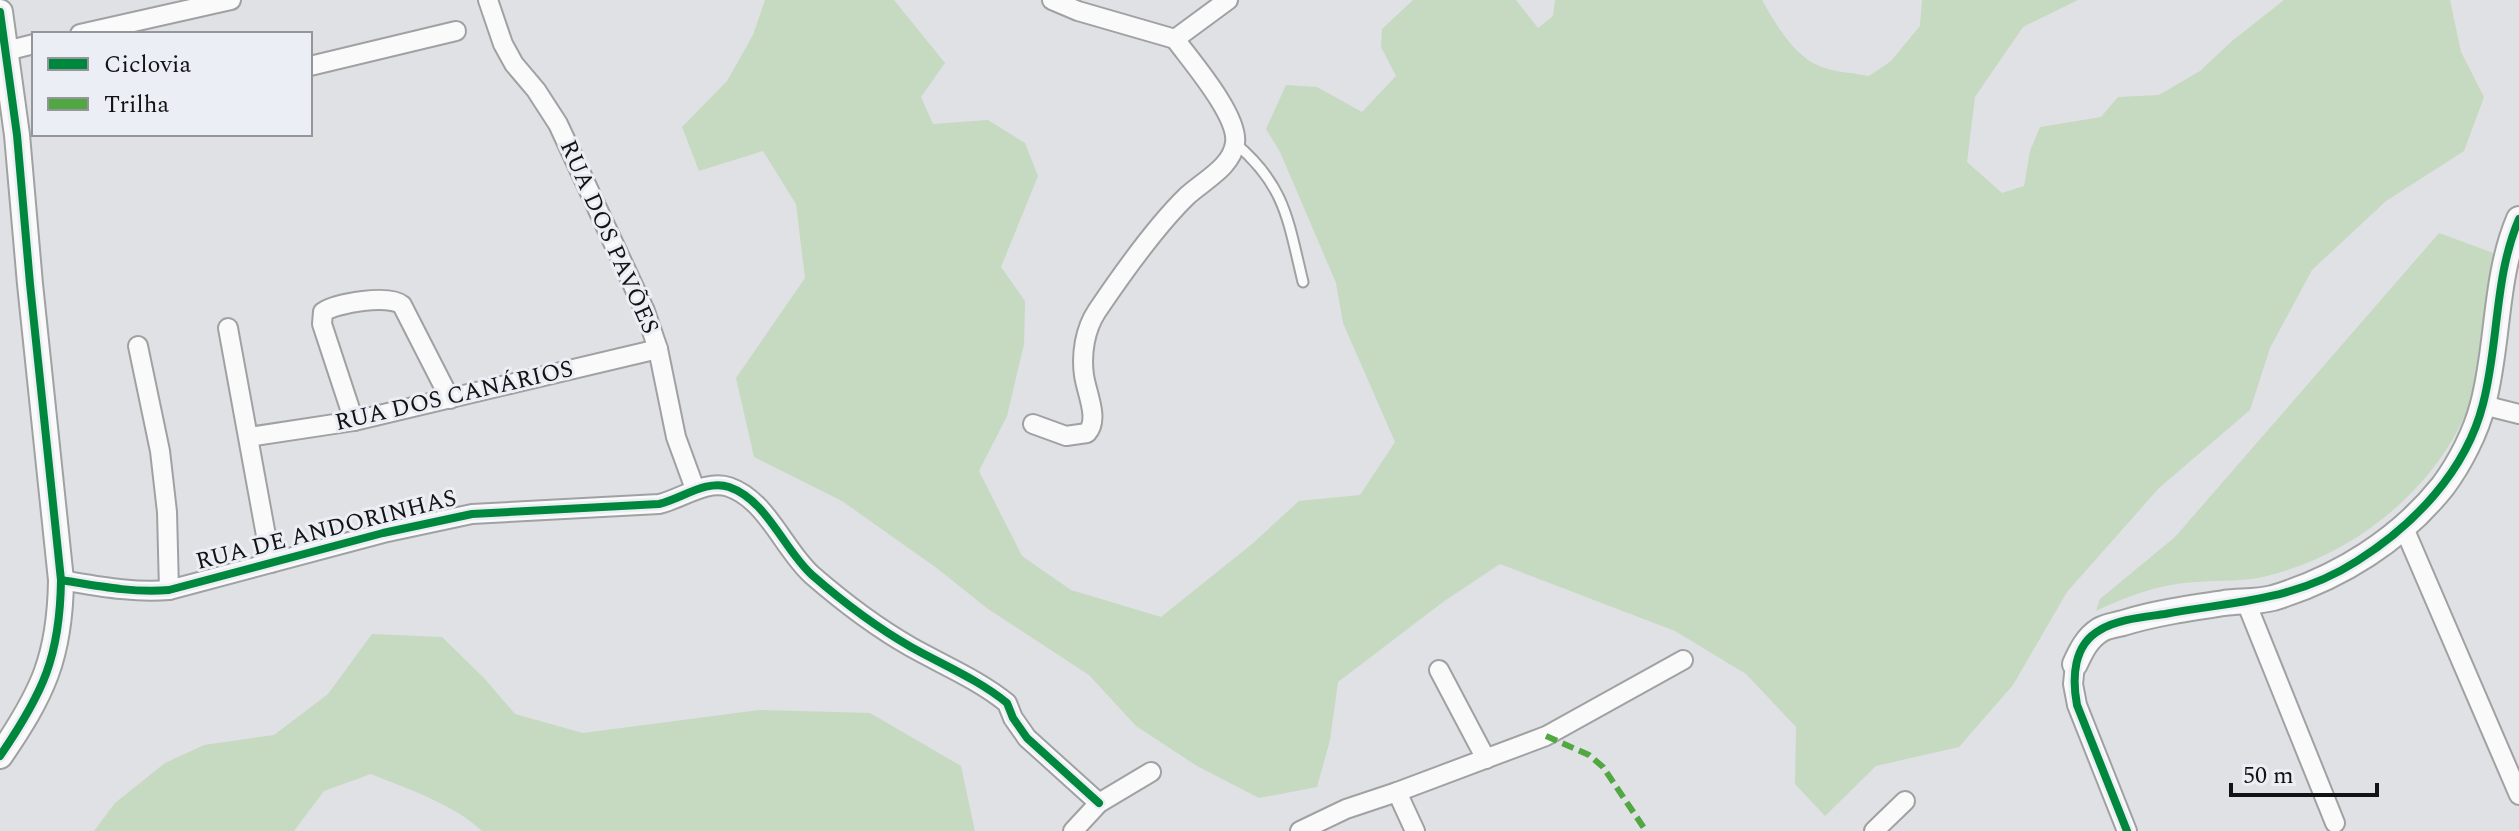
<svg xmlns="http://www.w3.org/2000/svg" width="2519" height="831" viewBox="0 0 2519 831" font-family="Spectral,serif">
<rect width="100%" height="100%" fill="#e0e1e4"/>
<g fill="#c6d9c1">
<path d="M765,0H894L945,63L921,97L933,124L988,120L1025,143L1038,176L1001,267L1025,301L1024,344L1007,416L979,471L1022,556L1071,590L1161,617L1252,544L1299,501L1360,495L1395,442L1343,323L1336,283L1280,152L1266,129L1286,85L1317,87L1362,112L1396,76L1381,47L1382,29L1413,0H1516L1538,28L1553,16L1555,0H1762C1775,23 1793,55 1819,66C1834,72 1853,73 1869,76L1891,61L1920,26L1922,0H2078L2023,27L1975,97L1967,162L2002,193L2024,186L2030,151L2040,127L2101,117L2118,97L2159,95L2200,71L2232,41L2284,0H2450L2461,52L2484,97L2464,151L2386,201L2312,270L2270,348L2250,410L2159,488L2067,592L2013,685L1959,747L1876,766L1825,816L1795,784L1796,727L1746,674L1675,631L1500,564L1443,602L1338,682L1330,740L1317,787L1259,798L1197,766L1136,726L1089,675L988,609L938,569L842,501L754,457L736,378L805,278L796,204L763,151L699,171L682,127L727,81L753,35Z"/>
<path d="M2439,233L2496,254C2489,296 2487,340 2477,381C2452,477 2361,553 2267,576C2243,582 2219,580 2195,582C2160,584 2127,596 2096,611L2100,599L2175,537Z"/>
<path d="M372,634L442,637L484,678L515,714L583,733L759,710L870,713L961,766L975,831H482C455,805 406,788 371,774L324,791L294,831H94L115,803L165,763L204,745L274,735L328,694Z"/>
</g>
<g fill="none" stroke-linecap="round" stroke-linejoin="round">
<g stroke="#a0a1a3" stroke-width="13">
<path id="lane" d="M1235,143C1286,186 1288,221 1303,282"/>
</g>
<g stroke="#a0a1a3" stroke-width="22">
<g id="street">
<polyline points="488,0 503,44 514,64 536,90 558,124 645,311 658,349 676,437 695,489"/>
<polyline points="1052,0 1078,11 1175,39 1228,0"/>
<polyline points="80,34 231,0"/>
<polyline points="6,51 34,44"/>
<polyline points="310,66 456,31"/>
<polyline points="228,328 271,563"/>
<polyline points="138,346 160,451 167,512 169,590"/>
<polyline points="2483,405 2519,414"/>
<path d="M354,421L322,324L323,312C337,303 389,294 402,305L450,399"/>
<path d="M1033,424L1066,436L1087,433C1100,419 1086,392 1084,375C1081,354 1085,329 1097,311C1122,274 1155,227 1187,196C1203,181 1232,167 1235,143C1239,116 1191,61 1175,39"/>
<polyline points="249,437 354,421 658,349"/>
<polyline points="2404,528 2519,795"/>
<path d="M61,580C98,586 132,593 169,590L383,533L472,514L659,504C681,499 707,479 729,487C767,500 784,550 812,575C843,602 876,627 911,647C943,665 979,680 1007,703L1013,718L1027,738L1099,803"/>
<polyline points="2246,602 2335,823"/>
<polyline points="2075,664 2073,684 2077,705 2127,831"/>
<polyline points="1439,670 1486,759"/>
<polyline points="1397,792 1415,831"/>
<polyline points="1073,831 1099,803 1151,772"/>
<polyline points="1300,831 1346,809 1397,792 1546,736 1683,660"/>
<polyline points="1874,831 1905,801"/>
</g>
</g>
<g stroke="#a0a1a3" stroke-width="28">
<g id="secondary">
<path d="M0,12L17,135L30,284L61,580C60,657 43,693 0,756"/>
<path d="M2075,664C2081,651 2087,638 2100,630C2106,626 2116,625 2123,623C2155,613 2191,608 2224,603C2241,601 2257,602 2273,598C2339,578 2400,540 2443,486C2460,463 2476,432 2483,404C2499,344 2494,278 2519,219"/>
</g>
</g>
<use href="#lane" stroke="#fafafb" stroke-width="9"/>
<use href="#street" stroke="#fafafb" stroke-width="18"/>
<use href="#secondary" stroke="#fafafb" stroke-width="24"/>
<polyline stroke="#51a842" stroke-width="6" stroke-dasharray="12 6" stroke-linecap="butt" points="1546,736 1589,755 1603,767 1646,831"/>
<g stroke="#ebeef4" stroke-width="13">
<g id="cycleway">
<path d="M0,12L17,135L30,284L61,580C60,657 43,693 0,756"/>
<path d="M61,580C98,586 132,593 169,590L383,533L472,514L659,504C681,499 707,479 729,487C767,500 784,550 812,575C843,602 876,627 911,647C943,665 979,680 1007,703L1013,718L1027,738L1099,803"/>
<path d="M2127,831L2077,705C2072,678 2073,645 2100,630C2118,619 2145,617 2165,614C2235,601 2295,601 2357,561C2414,525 2466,471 2483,404C2499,343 2494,277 2519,219"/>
</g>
</g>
<use href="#cycleway" stroke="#00873e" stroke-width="8"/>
</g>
<g text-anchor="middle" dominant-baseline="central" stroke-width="6" stroke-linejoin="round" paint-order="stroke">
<g font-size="24" fill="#121315" stroke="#ebeef4">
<text transform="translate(609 237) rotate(66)">RUA DOS PAVÕES</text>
<text transform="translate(454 396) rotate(-13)">RUA DOS CANÁRIOS</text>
<text transform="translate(326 530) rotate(-14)">RUA DE ANDORINHAS</text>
</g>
</g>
<rect x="32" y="32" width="280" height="104" fill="#ebeef4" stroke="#94969b" stroke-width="2"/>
<rect x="48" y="58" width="40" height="12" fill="#00873e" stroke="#94969b" stroke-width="2"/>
<text x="104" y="72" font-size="24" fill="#121315">Ciclovia</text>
<rect x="48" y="98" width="40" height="12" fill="#51a842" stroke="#94969b" stroke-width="2"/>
<text x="104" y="112" font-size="24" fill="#121315">Trilha</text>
<path d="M2231 783v12h146v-12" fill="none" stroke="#121315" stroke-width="4"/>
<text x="2243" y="783" font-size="24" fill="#121315" stroke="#ebeef4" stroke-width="6" paint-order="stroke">50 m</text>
</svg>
